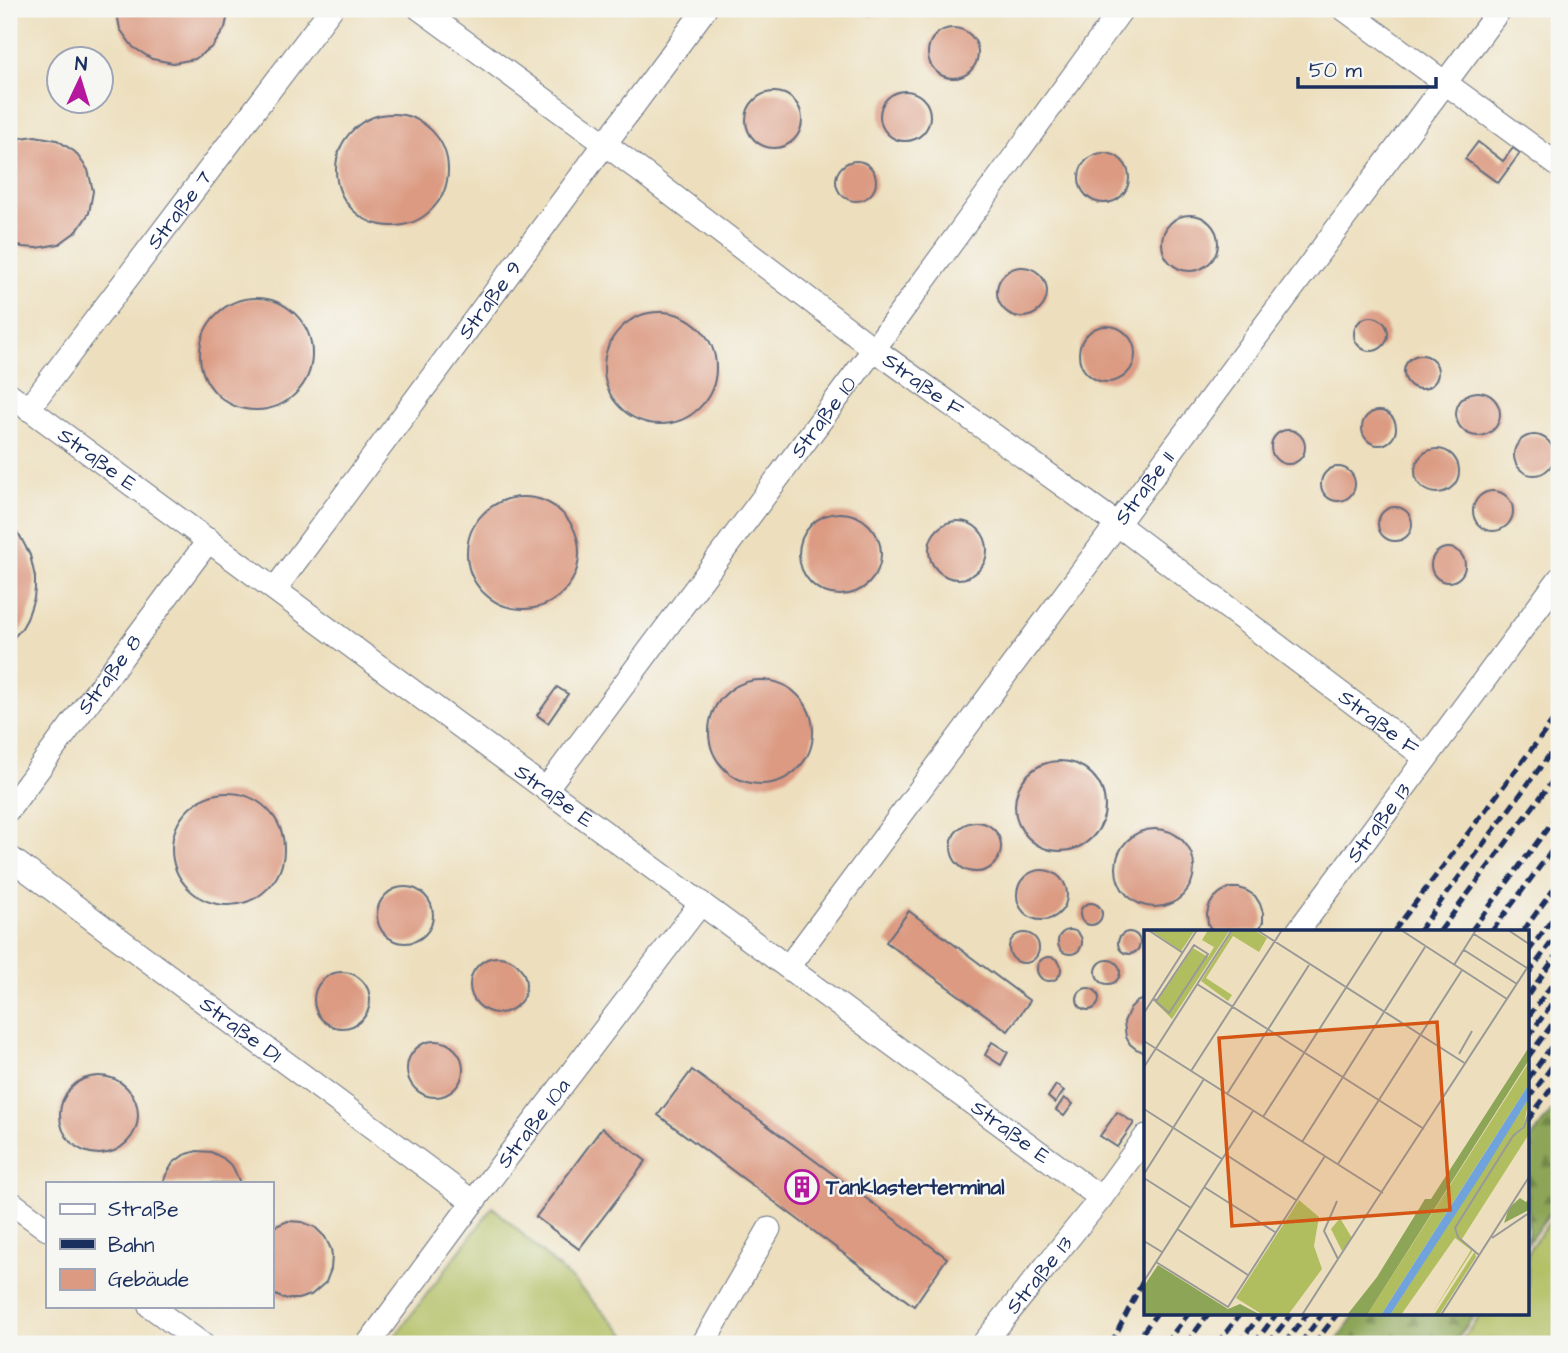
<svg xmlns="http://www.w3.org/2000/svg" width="1568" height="1353" viewBox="0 0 1568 1353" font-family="'Architects Daughter',sans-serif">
<defs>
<pattern id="forest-firs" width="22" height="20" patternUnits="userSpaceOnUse" patternTransform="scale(1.75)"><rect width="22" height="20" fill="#8ca556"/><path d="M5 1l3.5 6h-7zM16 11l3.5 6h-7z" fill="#72874a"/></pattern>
</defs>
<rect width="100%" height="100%" fill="#f6f6f2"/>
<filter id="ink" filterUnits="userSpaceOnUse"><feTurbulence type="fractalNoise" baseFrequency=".0143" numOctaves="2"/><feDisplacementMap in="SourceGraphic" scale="14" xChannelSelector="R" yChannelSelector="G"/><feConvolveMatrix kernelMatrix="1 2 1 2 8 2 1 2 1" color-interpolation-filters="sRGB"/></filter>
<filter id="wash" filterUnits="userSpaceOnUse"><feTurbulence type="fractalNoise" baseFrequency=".00686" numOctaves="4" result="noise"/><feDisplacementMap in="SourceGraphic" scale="28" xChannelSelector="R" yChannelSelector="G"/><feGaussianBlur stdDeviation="1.57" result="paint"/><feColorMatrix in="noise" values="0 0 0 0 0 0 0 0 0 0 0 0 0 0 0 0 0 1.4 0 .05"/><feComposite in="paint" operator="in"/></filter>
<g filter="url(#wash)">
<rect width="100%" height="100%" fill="#eddfbd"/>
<g fill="#b1be60" stroke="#66765f" stroke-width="2">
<polygon points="493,1207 575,1283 628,1337 625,1344 389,1344"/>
<polygon points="1559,1209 1559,1344 1459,1344 1482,1313 1528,1313 1528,1251"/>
</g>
<g fill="url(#forest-firs)" stroke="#546a5a" stroke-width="2">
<polygon points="1559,1101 1559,1201 1528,1243 1528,1143"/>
<polygon points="1356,1313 1476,1313 1453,1344 1334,1344"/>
</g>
<g id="blocks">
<g fill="#db9a81">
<polygon points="116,9 229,9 225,28 213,46 195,59 173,63 152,59 133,47 120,29"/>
<polygon points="852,9 887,9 877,15 871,16 857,13"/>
<circle cx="953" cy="53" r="25"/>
<circle cx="905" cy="116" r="25"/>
<circle cx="774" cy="120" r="28"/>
<circle cx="392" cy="170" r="56"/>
<polygon points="35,136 57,140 75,152 88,170 93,191 89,213 77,231 59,244 37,248 22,247 9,241 9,143 21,138"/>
<polygon points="1478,142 1503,161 1513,148 1520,153 1498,183 1465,159"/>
<circle cx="1104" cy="178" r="25"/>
<circle cx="856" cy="181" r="20"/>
<circle cx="1190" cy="243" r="28"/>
<circle cx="1022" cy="292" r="25"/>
<circle cx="256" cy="354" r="56"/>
<circle cx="660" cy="368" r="56"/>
<circle cx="1371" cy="334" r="17"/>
<circle cx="1107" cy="354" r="28"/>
<circle cx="1421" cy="372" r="17"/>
<circle cx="1478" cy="414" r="22"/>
<circle cx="1379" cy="428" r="17"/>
<circle cx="1288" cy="447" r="17"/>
<circle cx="1534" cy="455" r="20"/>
<circle cx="1437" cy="471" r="22"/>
<circle cx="1338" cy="484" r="17"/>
<circle cx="1493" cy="511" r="20"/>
<circle cx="523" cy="553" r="56"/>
<circle cx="1395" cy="524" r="17"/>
<circle cx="840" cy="554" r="41"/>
<circle cx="958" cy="550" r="29"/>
<polygon points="9,524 20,536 30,555 35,577 35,588 34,598 27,619 22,628 9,643"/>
<circle cx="1448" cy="565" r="17"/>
<circle cx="761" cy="732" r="52"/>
<polygon points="557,687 568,694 548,723 537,715"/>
<circle cx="1060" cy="806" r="45"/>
<circle cx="228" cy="849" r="56"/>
<circle cx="976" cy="847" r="25"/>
<circle cx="1155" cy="868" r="39"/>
<circle cx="1042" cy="895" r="25"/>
<circle cx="405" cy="915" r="28"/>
<polygon points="1229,888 1239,888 1247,891 1255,896 1260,904 1263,913 1263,922 1258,931 1212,931 1208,924 1207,914 1209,906 1214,898 1221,892"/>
<circle cx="1091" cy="914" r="11"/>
<polygon points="909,911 1030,1001 1008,1031 886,942"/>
<circle cx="1070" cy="942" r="12"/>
<circle cx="1129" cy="943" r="11"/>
<circle cx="1024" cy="948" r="15"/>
<circle cx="498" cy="985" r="28"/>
<circle cx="1049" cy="969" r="12"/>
<circle cx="1108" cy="972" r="12"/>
<circle cx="342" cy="1000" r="28"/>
<circle cx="1088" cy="999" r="11"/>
<polygon points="1146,998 1146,1053 1136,1049 1130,1044 1126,1037 1124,1022 1130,1008 1136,1002"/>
<circle cx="435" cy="1069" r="28"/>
<polygon points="992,1042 1008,1052 1001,1065 985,1055"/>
<polygon points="692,1070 947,1258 914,1306 658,1115"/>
<circle cx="99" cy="1115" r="39"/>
<polygon points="1056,1085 1064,1091 1055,1103 1048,1097"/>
<polygon points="1064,1098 1073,1104 1064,1116 1056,1110"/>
<polygon points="1117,1112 1134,1123 1117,1147 1100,1136"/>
<polygon points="602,1128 646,1161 579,1249 536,1217"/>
<polygon points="197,1151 211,1152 223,1158 233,1167 240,1183 163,1183 166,1175 173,1163 184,1155"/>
<polygon points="288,1221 302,1222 315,1227 325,1237 331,1249 332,1256 331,1269 326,1282 311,1295 298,1299 284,1299 271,1293 271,1228"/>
</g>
</g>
</g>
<g filter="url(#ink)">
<use href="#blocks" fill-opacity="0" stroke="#646d7f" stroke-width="2"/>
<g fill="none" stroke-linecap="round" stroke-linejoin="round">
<g stroke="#646d7f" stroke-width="25">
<g id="minor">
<path id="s1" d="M420,9L604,143L874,349L1117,524L1426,758"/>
<polyline points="1344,9 1559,166"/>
<path id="s2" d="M9,394L1101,1198"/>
<path id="s3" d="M28,409L331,9"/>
<path id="s4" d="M275,589L705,9"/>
<path id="s5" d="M546,789L874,349L1122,9"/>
<path id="s6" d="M9,809L209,540"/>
<path id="s7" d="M9,857L473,1202"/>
<path id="s8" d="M1298,931L1559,579"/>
<path id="s9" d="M788,967L1500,9"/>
<polyline points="9,1201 47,1229"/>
<polyline points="150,1306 202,1344"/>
<path id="s10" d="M368,1344L473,1202L701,903"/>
<polyline points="703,1344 769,1229"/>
<path id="s11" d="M983,1344L1101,1198L1146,1136"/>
</g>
</g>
<use href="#minor" stroke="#fff" stroke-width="23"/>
<g stroke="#1b2f5e" stroke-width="5" stroke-dasharray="10 5" stroke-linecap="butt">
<polyline points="1394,931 1559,713"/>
<polyline points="1419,931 1559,742"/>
<polyline points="1440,931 1559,772"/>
<polyline points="1471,931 1559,813"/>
<polyline points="1492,931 1559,841"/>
<polyline points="1523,931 1559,882"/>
<polyline points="1528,952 1559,910"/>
<polyline points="1528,974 1559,932"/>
<polyline points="1528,995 1559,952"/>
<polyline points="1528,1017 1559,975"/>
<polyline points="1528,1037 1559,994"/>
<polyline points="1528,1057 1559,1015"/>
<polyline points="1528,1079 1559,1036"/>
<polyline points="1528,1099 1559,1057"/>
<polyline points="1528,1120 1559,1078"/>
<polyline points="1111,1344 1146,1275"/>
<polyline points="1134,1344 1157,1313"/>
<polyline points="1165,1344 1189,1313"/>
<polyline points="1186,1344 1209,1313"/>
<polyline points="1217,1344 1241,1313"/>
<polyline points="1238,1344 1262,1313"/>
<polyline points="1254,1344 1277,1313"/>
<polyline points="1268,1344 1292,1313"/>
<polyline points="1284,1344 1308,1313"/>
<polyline points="1300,1344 1323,1313"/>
<polyline points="1314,1344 1338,1313"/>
</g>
</g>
</g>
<defs>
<g id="building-ring" transform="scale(1.75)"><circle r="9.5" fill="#f6f6f2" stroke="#b5179e" stroke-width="1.5"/><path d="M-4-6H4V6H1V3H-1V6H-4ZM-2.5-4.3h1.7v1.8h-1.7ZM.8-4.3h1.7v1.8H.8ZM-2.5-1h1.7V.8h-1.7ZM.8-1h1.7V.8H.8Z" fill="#b5179e"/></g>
</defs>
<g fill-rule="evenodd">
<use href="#building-ring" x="802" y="1187"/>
</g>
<g text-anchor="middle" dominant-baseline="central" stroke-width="5" stroke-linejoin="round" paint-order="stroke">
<g font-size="21" fill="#1b2f5e" stroke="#f6f6f2">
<text stroke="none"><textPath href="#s3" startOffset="250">Straße 7</textPath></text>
<text stroke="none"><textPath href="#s4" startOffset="360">Straße 9</textPath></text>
<text stroke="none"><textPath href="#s1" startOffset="628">Straße F</textPath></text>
<text stroke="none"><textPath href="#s5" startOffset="464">Straße 10</textPath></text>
<text stroke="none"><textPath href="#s2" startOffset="110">Straße E</textPath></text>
<text stroke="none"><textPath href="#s9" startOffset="597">Straße 11</textPath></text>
<text stroke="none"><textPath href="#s6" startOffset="168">Straße 8</textPath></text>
<text stroke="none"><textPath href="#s1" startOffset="1195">Straße F</textPath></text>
<text stroke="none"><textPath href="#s2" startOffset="677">Straße E</textPath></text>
<text stroke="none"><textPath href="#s8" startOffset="135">Straße 13</textPath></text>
<text stroke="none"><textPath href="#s7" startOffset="289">Straße D1</textPath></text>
<text stroke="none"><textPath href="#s10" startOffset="276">Straße 10a</textPath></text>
<text stroke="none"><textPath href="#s2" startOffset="1244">Straße E</textPath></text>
<text stroke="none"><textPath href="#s11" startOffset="89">Straße 13</textPath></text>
</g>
<g font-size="21" font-weight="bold" fill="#1b2f5e" stroke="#f6f6f2" text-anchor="start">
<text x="826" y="1187">Tanklasterterminal</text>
</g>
</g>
<g transform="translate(1144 930)">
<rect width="385" height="385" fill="#eddfbd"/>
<path d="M6,0H51L37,21ZM64,0H86L28,89L12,73L49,18L64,27L70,17L58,10ZM89,0H110L123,8L115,22L89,6L62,48L88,65L84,71L57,51ZM385,132V154L347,213L237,385H223ZM385,168L380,195L370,206L379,199L385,183V204L318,309L312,305L329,320L325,326L287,385L327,320L311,308L257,385H246ZM155,270L175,287L170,316L178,339L144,385H119L92,368ZM196,288L208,308L198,321L187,299ZM331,321L332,327L295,385H290Z" fill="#b1be60"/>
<path d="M385,117V130L223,385H203L233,347L281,269H287ZM376,268L382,272L385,269V280L360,293L365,278ZM14,335L84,379L96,374L117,385H0V356Z" fill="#8ca556"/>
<path d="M385,154V168L341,239L246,385H237Z" fill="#70a3dc"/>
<path fill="none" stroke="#999997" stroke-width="2" d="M4,0L39,23M113,0L322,134M257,0L363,69M364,0L385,14M330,4L383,38M50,15L64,24L25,83L9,69L13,70ZM320,20L373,54M310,35L332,0M53,54L280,199M0,83L53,0M0,111L239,263M315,124L328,101M0,137L88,0M47,141L138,0M83,164L165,35M0,179L78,229M119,187L239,0M158,212L281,17M81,224L152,270M194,234L318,40M0,244L60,149M0,248L47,278M60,257L131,302M33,299L104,345M348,308L385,283M0,311L18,322M335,325L314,307L311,298L369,206L380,197L385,182M194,329L385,35M12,332L84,377L181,226M0,351L109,181M158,385L194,329L180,301L193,271M297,385L385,247"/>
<path fill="#d45514" fill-opacity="0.15" stroke="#d45514" stroke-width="3.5" d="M293,92L306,280L88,296L75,108Z"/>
<rect width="385" height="385" fill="none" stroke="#1b2f5e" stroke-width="3.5"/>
</g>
<rect width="1568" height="1353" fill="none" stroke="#f6f6f2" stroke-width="35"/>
<rect x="46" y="1182" width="228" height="126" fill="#f6f6f2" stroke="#9ea6b7" stroke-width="2"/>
<rect x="60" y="1204" width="35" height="10" fill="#ffffff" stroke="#9ea6b7" stroke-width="2"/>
<text x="108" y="1216" font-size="21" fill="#1b2f5e">Straße</text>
<rect x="60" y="1239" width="35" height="10" fill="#1b2f5e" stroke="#9ea6b7" stroke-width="2"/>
<text x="108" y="1252" font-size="21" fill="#1b2f5e">Bahn</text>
<rect x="60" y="1269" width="35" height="21" fill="#db9a81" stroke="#9ea6b7" stroke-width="2"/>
<text x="108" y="1286" font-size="21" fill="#1b2f5e">Gebäude</text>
<g transform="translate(80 80) rotate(4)"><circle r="33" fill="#f6f6f2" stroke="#9ea6b7" stroke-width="2"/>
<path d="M0-5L12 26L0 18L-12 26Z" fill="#b5179e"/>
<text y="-10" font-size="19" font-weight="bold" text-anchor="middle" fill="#1b2f5e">N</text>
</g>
<path d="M1298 77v10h138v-10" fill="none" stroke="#1b2f5e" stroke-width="3.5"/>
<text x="1309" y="77" font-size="21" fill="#1b2f5e" stroke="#f6f6f2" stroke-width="5" paint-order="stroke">50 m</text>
</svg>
